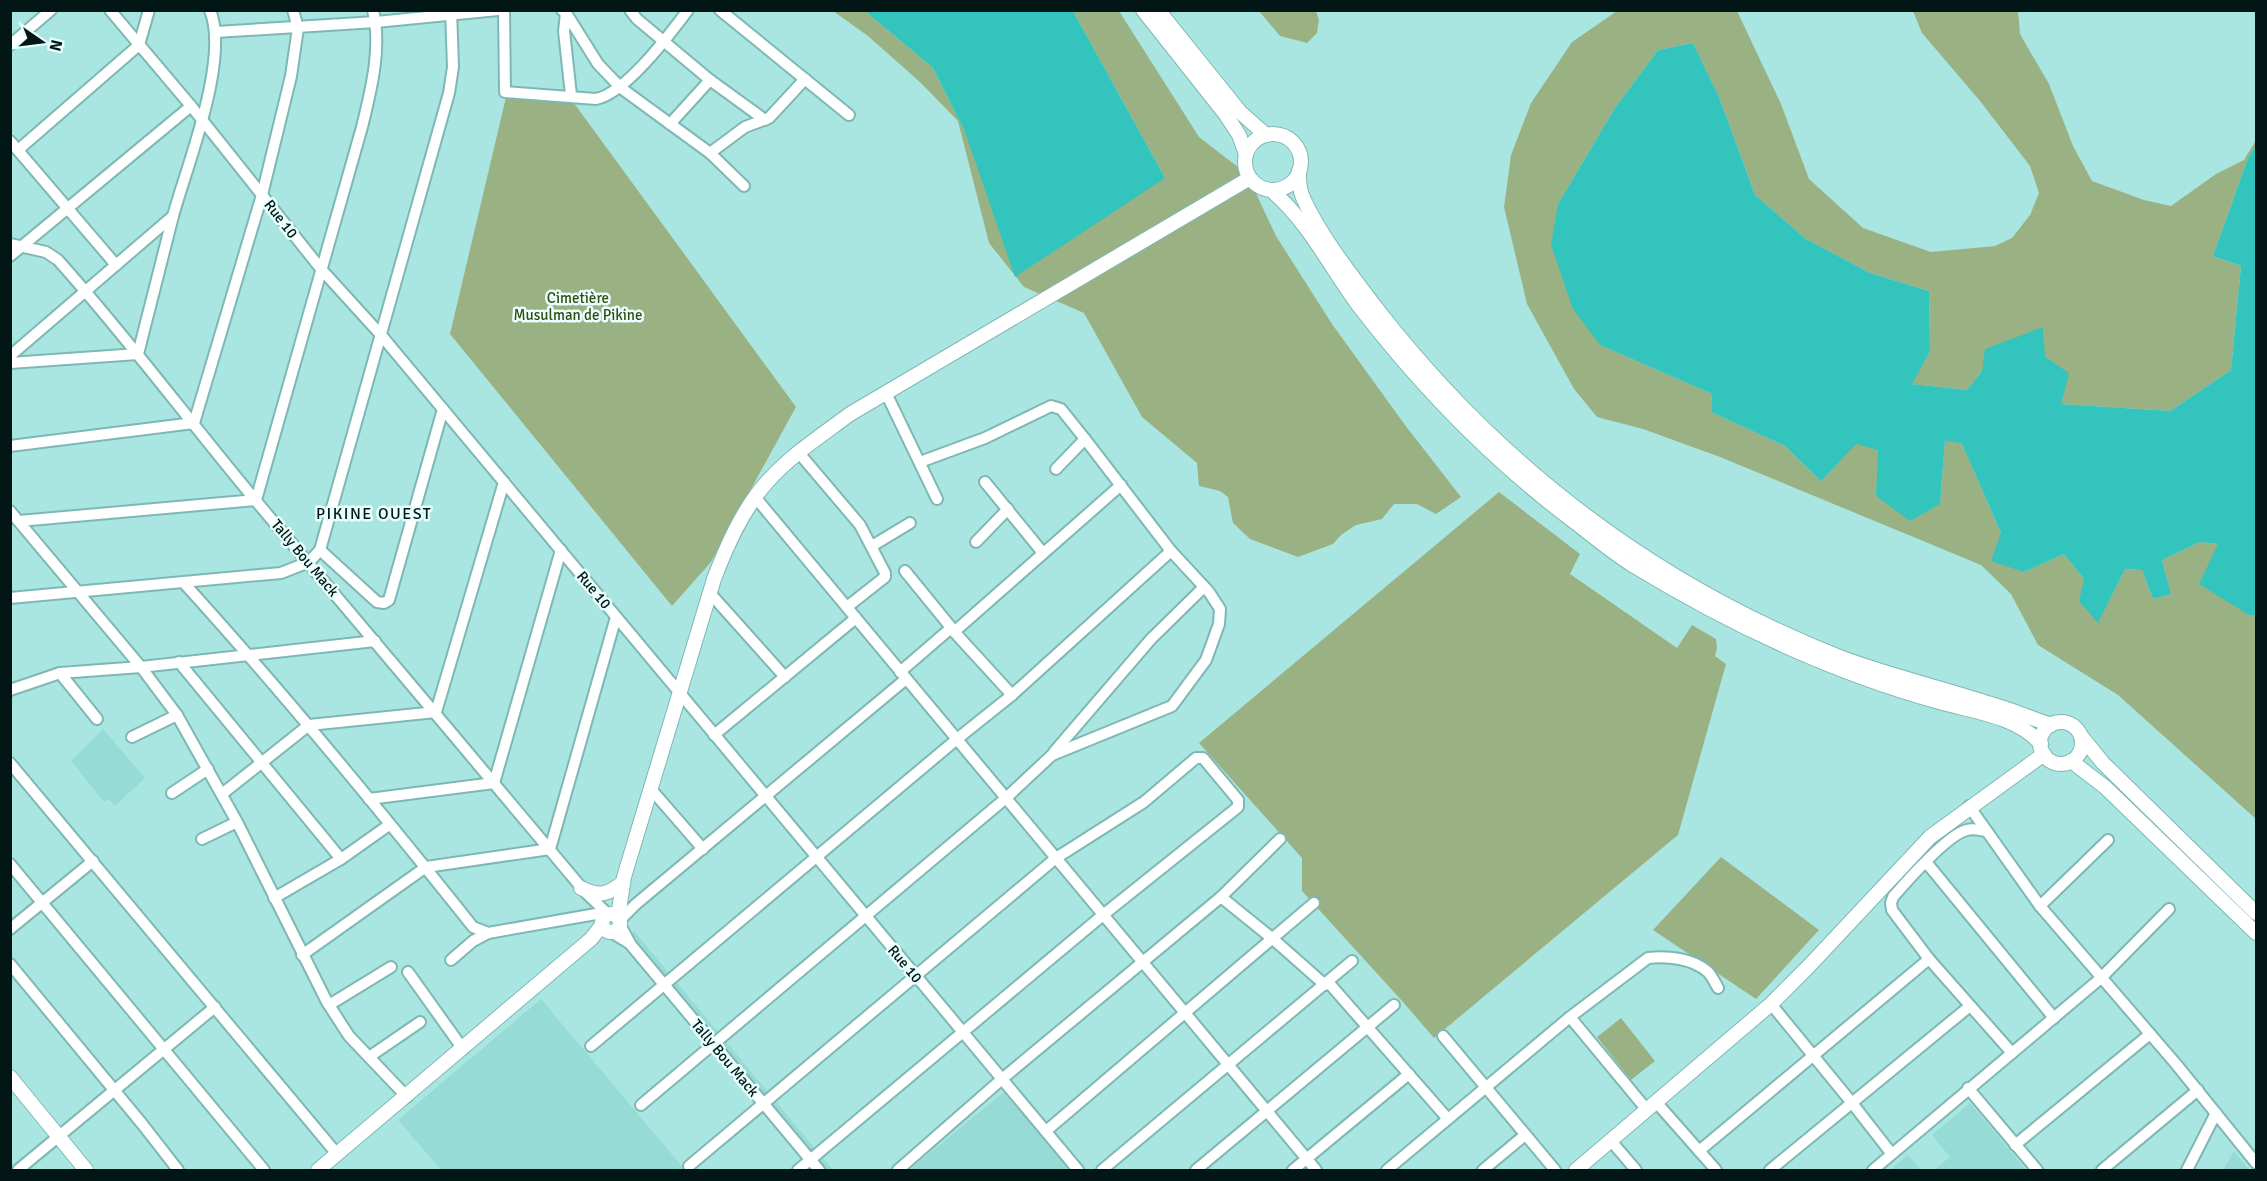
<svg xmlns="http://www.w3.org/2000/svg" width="2267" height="1181" viewBox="0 0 2267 1181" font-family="Signika,sans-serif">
<rect width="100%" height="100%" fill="#aae6e1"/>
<g fill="#96dbd6">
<polygon points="103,729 145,778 115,806 108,799 104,802 71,761"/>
<polygon points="634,931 833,1170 811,1170 622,944"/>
<polygon points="541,999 685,1170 441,1170 398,1120"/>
<polygon points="1005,1091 1069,1170 909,1170"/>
<polygon points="1970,1103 2026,1170 1934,1170 1950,1157 1932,1135"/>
<polygon points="2234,1151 2249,1170 2223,1170"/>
<polygon points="1908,1155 1921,1170 1890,1170"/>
</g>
<g fill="#9ab283">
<polygon points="833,11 865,11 933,68 965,132 1165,178 1073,11 1119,11 1199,137 1247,174 1276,236 1332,324 1405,425 1461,497 1436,514 1417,504 1394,504 1382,519 1356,525 1341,535 1333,544 1298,557 1250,539 1233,523 1228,497 1220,491 1199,486 1197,463 1142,417 1084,313 1024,287 989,243 958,121 921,83 868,36"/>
<polygon points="1259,11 1316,11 1319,20 1317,33 1307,43 1280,36"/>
<polygon points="1617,11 1737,11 1781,104 1809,179 1863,228 1931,252 1995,246 2012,238 2030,215 2039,193 2030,166 1980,101 1922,33 1913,11 2018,11 2020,34 2049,84 2073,146 2092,181 2144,200 2171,206 2216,174 2244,160 2256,140 2256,146 2248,158 2213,256 2241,266 2231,370 2170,411 2061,404 2044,357 2043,328 1982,371 1967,390 1911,384 1930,351 1929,291 1870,273 1806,239 1755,195 1719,97 1693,43 1658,50 1615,108 1558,204 1600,345 1712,394 1711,412 1785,446 1821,481 1856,443 1879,450 1876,496 1940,504 1945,439 1962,444 2001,533 2024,572 2064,554 2084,579 2098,622 2125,569 2142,570 2153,599 2171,594 2162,560 2200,542 2218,544 2249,615 2256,616 2256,819 2118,695 2038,645 2011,594 1981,565 1720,457 1643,429 1597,417 1574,389 1527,304 1504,207 1511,155 1531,103 1572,42"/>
<polygon points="507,93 571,99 796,407 711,562 672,606 450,334"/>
<polygon points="1499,492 1580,554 1570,574 1677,648 1692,625 1716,639 1717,648 1715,656 1726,664 1678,835 1434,1038 1403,1002 1302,891 1302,858 1199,743"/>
<polygon points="1721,857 1819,930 1756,999 1653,930"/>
<polygon points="1621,1018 1655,1061 1631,1080 1597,1037"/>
</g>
<g fill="#32c4bd">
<polygon points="865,11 1073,11 1165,178 1015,277 965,132 933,68"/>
<polygon points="1693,43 1719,97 1755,195 1806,239 1870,273 1929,291 1930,351 1912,384 1967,390 1982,371 1985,349 2043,327 2045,357 2069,373 2061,404 2170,411 2231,370 2241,266 2213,256 2248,158 2256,146 2256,616 2249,615 2199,584 2218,544 2200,542 2162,560 2171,594 2153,599 2142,570 2125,569 2098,623 2079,601 2084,579 2064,554 2024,572 1991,561 2001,533 1962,444 1945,440 1940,504 1910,521 1876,496 1878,450 1856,444 1821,481 1785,446 1711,412 1712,394 1600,345 1573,309 1551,245 1558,204 1615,108 1658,50"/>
</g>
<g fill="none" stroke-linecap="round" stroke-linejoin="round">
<g stroke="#7eb8b4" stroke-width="14">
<g id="street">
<polyline points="110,10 191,106 321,269 381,335 1078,1170"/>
<path d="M504,10L505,92L596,99C626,93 669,35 688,10"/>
<polyline points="562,10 566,13 598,64 621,88 710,153 745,127 769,118 805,79"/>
<polyline points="630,10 637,19 710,80 765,120"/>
<polyline points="720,10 849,115"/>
<polyline points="566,13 564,31 571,95"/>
<polyline points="216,32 376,22 498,10"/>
<polyline points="10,45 51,10"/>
<polyline points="670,124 710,80"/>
<polyline points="10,141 116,265"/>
<polyline points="18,150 139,45 149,10"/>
<polyline points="710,153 744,186"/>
<path d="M10,244L46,252L58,260C127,337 189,421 256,501C367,632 476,762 586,893L608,914"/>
<polyline points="10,256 191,106"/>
<polyline points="10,356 173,216"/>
<path d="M10,363L138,354C150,308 161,262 173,216C187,165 230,59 210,10"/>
<polyline points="886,393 937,499"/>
<polyline points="10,446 194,423 262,195 291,76 298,28 293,10"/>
<polyline points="799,453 860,525 885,573 885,577 847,607"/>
<polyline points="920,462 985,438 1051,406 1061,409 1085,439 1056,469"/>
<polyline points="985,482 1043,553"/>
<polyline points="755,497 1316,1170"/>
<polyline points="10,511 141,667 177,715 237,822 327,1002 349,1036 407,1097"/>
<path d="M19,521L256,500L362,127C371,90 382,48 373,10"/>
<polyline points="976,542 1008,509"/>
<polyline points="872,546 910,523"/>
<polyline points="320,550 377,602 384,603 389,600 443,409"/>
<polyline points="905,571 958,636 1012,695"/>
<path d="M183,582C284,693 379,809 473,927L488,933L596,914"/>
<polyline points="709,592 785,677"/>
<polyline points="10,598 281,573 309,562 320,550 449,93 453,67 451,10"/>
<polyline points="954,632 1121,485"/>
<polyline points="179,662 341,859"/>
<polyline points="900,672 951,628"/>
<polyline points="60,673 97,719"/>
<polyline points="10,690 60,673 141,667 375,641"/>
<polyline points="714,735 856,618"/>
<polyline points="132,737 177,715"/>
<polyline points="1054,752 1151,639 1204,587"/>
<polyline points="10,763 337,1154"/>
<polyline points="650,788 703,849"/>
<polyline points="172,793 208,769"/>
<polyline points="222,794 309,725 436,712 504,482"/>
<polyline points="369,799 494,783 561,550"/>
<polyline points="1969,806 2040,906 2176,1064 2256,1163"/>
<path d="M1986,831C1979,830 1973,828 1967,830C1948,834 1907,881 1893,897L1891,903L1892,910L1929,959L2012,1053"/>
<polyline points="202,839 237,822"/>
<polyline points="1926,862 2054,1018"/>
<polyline points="10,864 264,1170"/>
<polyline points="1221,897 1273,939 1325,985"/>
<polyline points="274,898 341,859 389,825"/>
<polyline points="2040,906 2108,840"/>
<polyline points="620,920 636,904 906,679"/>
<polyline points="620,925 631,945 819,1170"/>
<polyline points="10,929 93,861"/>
<polyline points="611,932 629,943"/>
<polyline points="302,955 426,867 550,849 616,617"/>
<polyline points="451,960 473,941 488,933"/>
<polyline points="10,964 143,1125 178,1170"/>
<polyline points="408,972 463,1049"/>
<polyline points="1328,982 1448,1119"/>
<polyline points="1771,1004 1852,1103 1891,1153"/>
<polyline points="329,1005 391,967"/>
<polyline points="1570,1017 1647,1110"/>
<polyline points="1443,1036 1555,1170"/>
<polyline points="591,1046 957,739 1012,695 1171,551"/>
<polyline points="369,1057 420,1022"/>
<polyline points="1968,1088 2037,1170"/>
<polyline points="1656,1102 1716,1170"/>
<polyline points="641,1105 1006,798 1052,755 1172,706 1206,660 1219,624 1220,609 1209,592 1171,551 1085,439"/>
<polyline points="1046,1131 1314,903"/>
<polyline points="1611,1141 1636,1170"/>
<polyline points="2015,1145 2150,1034"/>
<polyline points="1699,1151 1929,959"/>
<polyline points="689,1166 1056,858 1144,802 1196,758 1203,758 1238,800 1238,807 1103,915 798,1170"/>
<polyline points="18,1170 215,1007"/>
<polyline points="898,1170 1002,1079 1221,897 1280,839"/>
<polyline points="1102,1170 1352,961"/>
<polyline points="1196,1170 1394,1005"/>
<polyline points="1293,1170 1409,1074"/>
<path d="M1387,1170L1570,1017L1648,958C1667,956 1693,958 1708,972C1712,976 1715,983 1718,988"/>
<polyline points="1483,1170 1525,1135"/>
<polyline points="1770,1170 1970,1006"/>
<polyline points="1873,1170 2101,978 2169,909"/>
<polyline points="2102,1170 2198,1090"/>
<polyline points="2187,1170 2216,1113"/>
</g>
</g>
<g stroke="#7eb8b4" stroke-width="16">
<g id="secondary">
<polyline points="1143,10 1226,115 1239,135 1246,154"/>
<polyline points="1158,10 1240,112 1266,135"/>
<circle cx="1273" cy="162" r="28"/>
<path d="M1299,171C1299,181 1299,190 1304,200C1321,237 1352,276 1377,309C1500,467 1656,585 1842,658C1891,676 1942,688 1991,704C2011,710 2031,718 2051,725"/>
<path d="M1271,190C1308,221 1330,267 1359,306C1422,388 1493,461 1576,523C1594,537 1612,552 1631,564C1729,624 1832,673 1943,703C1976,712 2018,717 2041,744"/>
<circle cx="2061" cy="743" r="21"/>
<polyline points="2081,736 2103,763 2256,913"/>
<polyline points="2071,761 2105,787 2256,933"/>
<path d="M581,888C599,897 607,895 622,883"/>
<circle cx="611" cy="923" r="9"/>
<path d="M618,917L624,877L714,579C727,545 743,509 767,482C791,455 822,435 850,414L1250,178"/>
<polyline points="10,1077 86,1170"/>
<polyline points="318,1170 591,939 602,925"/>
<polyline points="1576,1170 1771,1004 1809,966 1930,837 2044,754"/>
</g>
</g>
<use href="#street" stroke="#fff" stroke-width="10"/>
<use href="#secondary" stroke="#fff" stroke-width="14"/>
</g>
<g text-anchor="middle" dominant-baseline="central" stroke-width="5" stroke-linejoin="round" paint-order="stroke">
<g font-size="15" fill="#011615" stroke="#e8fffd">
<text transform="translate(281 219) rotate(52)">Rue 10</text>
<text transform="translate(305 558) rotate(50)">Tally Bou Mack</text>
<text transform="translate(594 590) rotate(50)">Rue 10</text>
<text transform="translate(905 964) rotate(50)">Rue 10</text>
<text transform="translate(725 1058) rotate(50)">Tally Bou Mack</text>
</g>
<g font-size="15" fill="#334c11" stroke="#e8fffd">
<text x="578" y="298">Cimetière<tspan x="578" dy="17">Musulman de Pikine</tspan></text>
</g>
<g font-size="16" letter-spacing="1.5" fill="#011615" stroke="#e8fffd">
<text x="374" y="514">PIKINE OUEST</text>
</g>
</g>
<rect width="2267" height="1181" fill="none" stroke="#011615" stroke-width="24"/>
<g transform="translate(42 42) rotate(104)" stroke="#e8fffd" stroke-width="4.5" paint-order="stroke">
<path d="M0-4.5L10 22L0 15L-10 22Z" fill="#011615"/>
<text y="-9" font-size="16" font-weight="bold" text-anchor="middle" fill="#011615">N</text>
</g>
</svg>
